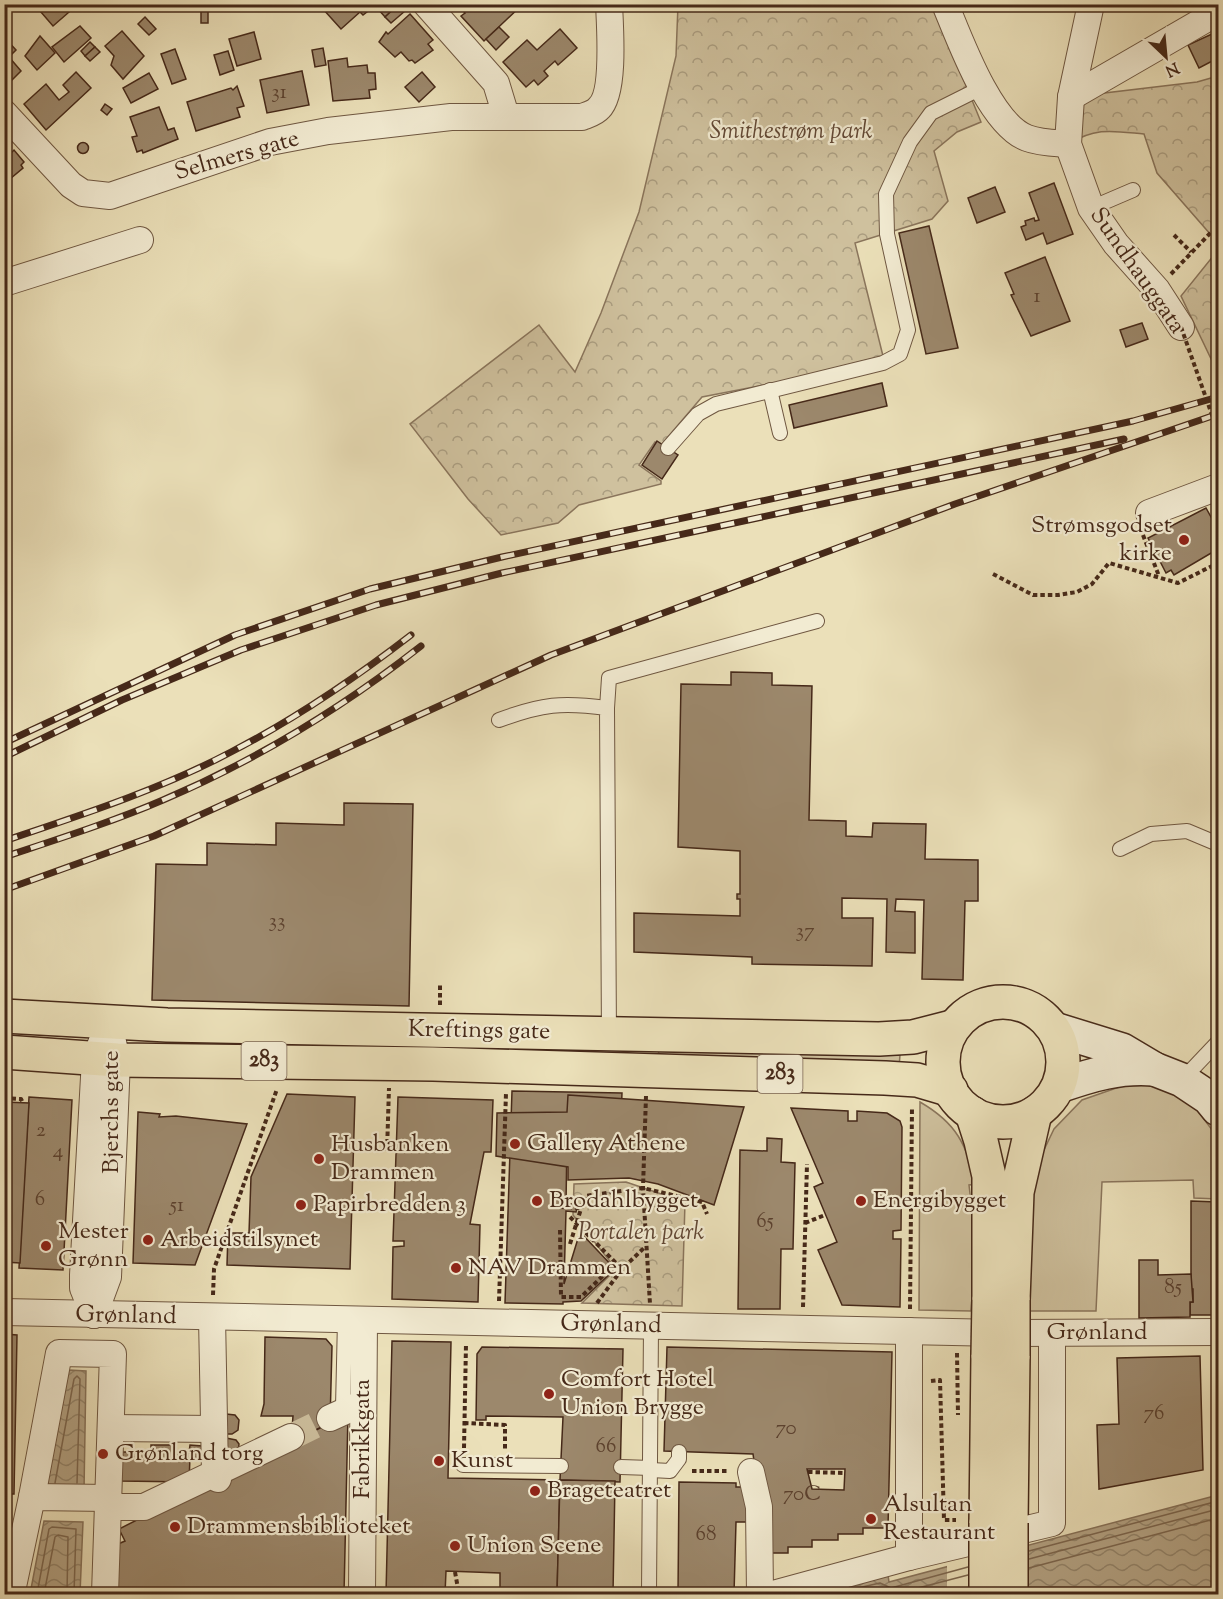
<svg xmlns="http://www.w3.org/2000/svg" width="1223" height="1599" viewBox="0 0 1223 1599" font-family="'Sorts Mill Goudy',serif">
<defs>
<pattern id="park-crowns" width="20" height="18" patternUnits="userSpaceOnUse" patternTransform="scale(1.5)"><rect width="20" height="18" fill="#cfc19e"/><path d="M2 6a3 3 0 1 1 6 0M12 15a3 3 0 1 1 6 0" fill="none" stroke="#aa9d80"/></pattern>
<pattern id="water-waves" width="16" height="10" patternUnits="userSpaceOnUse" patternTransform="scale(1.5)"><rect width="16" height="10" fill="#b3a283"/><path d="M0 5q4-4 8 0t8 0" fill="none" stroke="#93846a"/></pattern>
</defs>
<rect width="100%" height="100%" fill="#ebe0b9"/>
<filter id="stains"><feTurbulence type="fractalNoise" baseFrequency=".00333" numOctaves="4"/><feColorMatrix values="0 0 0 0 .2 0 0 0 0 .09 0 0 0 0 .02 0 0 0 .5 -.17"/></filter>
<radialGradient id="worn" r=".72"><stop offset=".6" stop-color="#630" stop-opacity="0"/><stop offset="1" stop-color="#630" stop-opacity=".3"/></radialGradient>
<g fill="#cfc19e" stroke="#8a755c" stroke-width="1.5">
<polygon points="659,1048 900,1055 899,1067 658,1060"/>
<polygon points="1153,1085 1190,1100 1218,1138 1218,1199 1194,1198 1193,1180 1102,1182 1096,1311 1028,1311 1033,1173 1054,1129 1082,1100 1122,1086"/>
<path d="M920,1102C958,1124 965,1144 977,1184L969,1185L976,1246L971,1311L919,1310Z"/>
</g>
<g fill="url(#park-crowns)" stroke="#8a755c" stroke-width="1.5">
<polygon points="678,5 933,5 981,122 957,132 934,151 948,201 932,219 855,243 883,356 775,383 702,397 661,445 655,442 639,465 661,481 661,484 579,505 558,523 501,535 468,499 410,424 539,325 575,372 601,313 639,212 676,56"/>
<path d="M1218,76V243L1157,173L1144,134C1112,131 1097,127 1068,144L1071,97L1197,82Z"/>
<polygon points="1218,250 1218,360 1213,363 1181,296"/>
<polygon points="626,1182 685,1202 682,1306 582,1303 616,1269 573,1215 574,1184"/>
</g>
<g fill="url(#water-waves)" stroke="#877259" stroke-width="1.5">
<polygon points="69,1370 86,1371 84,1491 46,1490"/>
<polygon points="1218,1495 1218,1594 809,1594 888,1575 889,1582"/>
<polygon points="44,1521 83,1522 80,1594 30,1594"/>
</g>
<polygon fill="#ebe0b9" points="1023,1543 1024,1594 947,1594 947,1563"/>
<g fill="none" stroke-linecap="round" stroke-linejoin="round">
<g stroke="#7c664e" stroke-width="1.5">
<polyline points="55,1483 74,1379 77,1376 80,1379 77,1483"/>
<polyline points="1029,1551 1218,1501"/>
<polyline points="1029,1559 1218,1509"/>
<polyline points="1029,1568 1218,1518"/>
<polyline points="37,1594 49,1529 52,1527 76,1529 74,1594"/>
<polyline points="44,1594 55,1537 58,1535 68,1537 67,1594"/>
<polyline points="831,1594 880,1583 891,1588 968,1567"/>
<polyline points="895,1594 968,1575"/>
</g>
</g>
<g fill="#9c886c" stroke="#462919" stroke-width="1.5" fill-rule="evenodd">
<polygon points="34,4 76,4 76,6 53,26"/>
<polygon points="328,4 368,4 365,7 368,11 363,15 360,12 341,29 323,9"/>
<polygon points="383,4 399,4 385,17 378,9"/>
<polygon points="399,4 405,11 391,23 385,17"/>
<polygon points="466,4 523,4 484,41 461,16 465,13 462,9"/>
<rect x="201" y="11" width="7" height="12"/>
<polygon points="410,14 433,40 428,44 433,50 415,63 412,60 409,61 401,52 395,57 379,42 386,32 388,34"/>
<polygon points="145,17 156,29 149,35 138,24"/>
<polygon points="80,26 91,38 64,62 52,47"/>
<polygon points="499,27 509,37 496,50 486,39"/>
<polygon points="560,29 577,48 558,65 555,61 544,71 548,76 538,85 534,80 526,87 503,62 527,40 537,50"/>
<polygon points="122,31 144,56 123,79 111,65 114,56 105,46"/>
<polygon points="254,32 261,59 237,66 229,39"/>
<polygon points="1214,33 1218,43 1218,58 1199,68 1188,45"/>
<polygon points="40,36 55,53 37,70 25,56"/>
<polygon points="4,37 16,50 9,57 21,71 7,85 4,82"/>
<polygon points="90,42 95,47 85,56 81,51"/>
<polygon points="95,47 100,52 90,61 85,56"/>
<polygon points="323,48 326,65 315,67 312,50"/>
<polygon points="175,49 186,79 172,84 161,54"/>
<polygon points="228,51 234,70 220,75 214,55"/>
<polygon points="347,58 348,67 367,65 368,73 375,73 376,89 369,90 370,98 333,101 328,61"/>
<polygon points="302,71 309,105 267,113 260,80"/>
<polygon points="76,72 91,88 46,130 24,104 46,84 59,100 69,92 63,85"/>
<polygon points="422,72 435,87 419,102 405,87"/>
<polygon points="149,73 158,89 131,103 123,88"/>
<polygon points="237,86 244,106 237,108 240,117 196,131 187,102 231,88 233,90"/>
<polygon points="105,104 112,109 107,115 101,110"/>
<polygon points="159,107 168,130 174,128 178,139 143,153 142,150 137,152 132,137 137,136 130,117"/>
<circle cx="83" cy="148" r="5.5"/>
<polygon points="4,146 11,153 14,150 24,162 21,165 23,168 4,184"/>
<polygon points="1054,183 1073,234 1047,244 1043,233 1026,240 1021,227 1026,225 1025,221 1034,218 1035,221 1039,220 1029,193"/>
<polygon points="995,187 1005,212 977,223 968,198"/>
<polygon points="929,226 958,348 926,354 899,233"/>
<polygon points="1045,257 1070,321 1031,336 1011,295 1014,294 1005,273"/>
<polygon points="1142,323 1148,339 1126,347 1120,330"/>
<polygon points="882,383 887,406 794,428 789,405"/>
<polygon points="657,441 678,455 662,479 642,465"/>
<polygon points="1206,508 1211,517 1218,513 1218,549 1174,575 1171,570 1166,573 1148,538"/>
<polygon points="731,672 772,673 772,685 812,686 809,820 846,821 846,836 872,837 873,823 926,824 925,859 978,860 978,901 965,901 963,980 922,979 924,900 896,899 895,911 915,912 915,953 886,952 887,899 842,898 842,918 873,918 872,966 752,964 752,957 634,952 634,913 740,916 740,899 737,899 737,894 740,894 740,851 678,847 681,684 731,685"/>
<polygon points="344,803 413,804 409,1006 152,1000 156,864 207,865 207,843 276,845 276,823 344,825"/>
<polygon points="512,1091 622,1093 620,1140 567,1138 566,1204 577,1204 577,1208 576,1212 566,1211 564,1284 580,1232 615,1269 581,1301 563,1302 563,1304 505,1303"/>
<polygon points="287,1094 355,1097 350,1269 227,1265 228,1233 249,1233 251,1177"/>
<polygon points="568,1095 744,1107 714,1205 658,1184 629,1178 568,1180 568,1167 496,1156 497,1113 567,1112"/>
<polygon points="29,1097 72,1100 63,1270 19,1268"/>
<polygon points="398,1097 493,1100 491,1152 484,1152 470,1224 480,1225 478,1302 392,1299 393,1247 404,1246 404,1241 393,1241"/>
<polygon points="4,1102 29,1103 20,1263 4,1262"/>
<polygon points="791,1108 848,1111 848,1121 857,1121 857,1111 887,1113 900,1121 902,1127 901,1230 893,1231 893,1239 901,1239 900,1307 842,1305 818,1250 837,1242 814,1187 823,1183"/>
<polygon points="138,1112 160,1114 159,1117 176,1116 247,1124 195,1265 133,1263"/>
<polygon points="767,1138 782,1139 781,1162 795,1163 793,1249 781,1249 780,1309 738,1309 740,1150 767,1151"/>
<polygon points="1191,1201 1218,1202 1218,1315 1190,1315 1190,1302 1193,1302 1193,1289 1191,1289"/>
<polygon points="1139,1260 1158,1260 1158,1275 1191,1274 1193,1302 1190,1302 1190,1317 1139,1318"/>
<polygon points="4,1334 17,1335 14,1494 4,1494"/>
<polygon points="265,1337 326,1339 332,1346 330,1423 291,1442 293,1416 261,1416 264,1404"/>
<polygon points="392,1341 451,1342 448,1478 560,1480 557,1594 500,1594 500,1573 446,1571 445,1594 386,1594"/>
<polygon points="482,1347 623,1349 620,1482 560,1480 563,1417 486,1416 486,1420 476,1420 477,1354"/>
<path d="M667,1347L892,1352L888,1528H863V1534H838V1540H812V1547H788V1553H767L753,1454L664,1451ZM807,1469H845L844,1490L812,1489Z"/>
<polygon points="1200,1356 1203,1470 1099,1489 1097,1425 1119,1424 1117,1358"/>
<polygon points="226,1414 235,1415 239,1420 238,1430 232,1434 226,1434"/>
<polygon points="348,1414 344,1594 117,1594 118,1544 125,1541 119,1529"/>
<polygon points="226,1438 236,1440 239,1444 238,1452 223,1455"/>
<polygon points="151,1445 175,1445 175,1453 189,1453 190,1445 202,1446 201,1458 190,1457 189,1482 120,1481 121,1452 151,1452"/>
<polygon points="560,1480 615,1481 613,1594 557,1594"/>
<polygon points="679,1482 736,1483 736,1487 746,1487 749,1522 736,1522 734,1594 678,1594"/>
</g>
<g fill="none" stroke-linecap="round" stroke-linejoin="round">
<polyline stroke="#cabb99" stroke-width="26" stroke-dasharray="26 13" stroke-linecap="butt" points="291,1437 330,1418"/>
<g stroke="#6f5741" stroke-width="16">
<g id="lane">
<polyline points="1091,208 1133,190"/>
<polyline points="770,390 780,433"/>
<polyline points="668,448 698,414 716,404 883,363 900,354 908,330 887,234 886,194 910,142 931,113 983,87"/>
<polyline points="607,708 609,678 817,621"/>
<path d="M499,720C542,704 562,702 607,708L609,1036"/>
<polyline points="1120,849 1151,834 1187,831 1218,844"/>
<polyline points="1182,1080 1218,1042"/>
<polyline points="343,1407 345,1320"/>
<polyline points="463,1465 561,1466"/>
<polyline points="621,1467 651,1468"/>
<polyline points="651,1470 670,1471 679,1459 679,1452"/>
<polyline points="649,1594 651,1326"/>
</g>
</g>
<g stroke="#6f5741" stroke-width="28">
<g id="street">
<polyline points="426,4 496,83 506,116"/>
<path d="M945,4C960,40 990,124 1027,138C1040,143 1055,143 1068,144"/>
<polyline points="1091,4 1071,97 1068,144 1091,208 1116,244 1157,290 1181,327"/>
<polyline points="1071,97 1218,12"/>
<path d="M4,113L71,185L83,193L110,196L270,142L328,131L451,117H582C587,115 595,113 599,108C615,93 610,27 609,4"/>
<polyline points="4,283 140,240"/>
<polyline points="1149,513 1218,487"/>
<polyline points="4,1312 1000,1333 1218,1332"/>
<polyline points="94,1315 83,1288 83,1275 95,1059 109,1023"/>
<polyline points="94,1315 108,1277 117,1060 113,1042"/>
<polyline points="212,1317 215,1473 218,1479"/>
<polyline points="330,1418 363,1403"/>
<polyline points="111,1428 214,1429"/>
<polyline points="751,1472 759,1507 760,1594"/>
<polyline points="32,1497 59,1353 113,1354 105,1594"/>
<polyline points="109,1507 144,1507 291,1437"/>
<polyline points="909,1557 909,1331"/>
<polyline points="4,1591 12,1591 32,1497 109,1498"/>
<polyline points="362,1594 364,1320"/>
<polyline points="773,1594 909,1557 1052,1523 1052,1333"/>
</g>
</g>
<g stroke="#462919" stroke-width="36">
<g id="secondary">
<polyline points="1054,1029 1122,1050 1154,1069 1182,1080 1209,1098 1218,1109"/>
<path d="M1059,1086C1091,1075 1120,1066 1154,1069"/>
</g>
</g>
<g stroke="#462919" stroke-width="36">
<g id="primary">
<circle cx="1003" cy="1062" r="60"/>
<polyline points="4,1016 167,1025 879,1039 913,1037 952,1027"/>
<polyline points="4,1052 117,1060 433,1064 885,1078 917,1080 951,1090"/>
<polyline points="972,1113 981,1141 989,1176 989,1300"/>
<polyline points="1013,1300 1017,1192 1035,1113"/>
<polyline points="986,1523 988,1355"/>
<polyline points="1011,1523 1013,1356"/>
</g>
</g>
<g stroke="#462919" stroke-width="4" stroke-dasharray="4.5 3" stroke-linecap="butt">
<polyline points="1174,235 1191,252"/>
<polyline points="1171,274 1218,225"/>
<polyline points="1143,535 1159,576"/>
<polyline points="993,574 1033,595 1058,595 1077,592 1092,584 1109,563 1178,583 1218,563"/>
<polyline points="440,1005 440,985"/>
<polyline points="646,1096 643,1188 650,1304"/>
<polyline points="4,1098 21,1099 23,1103"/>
<polyline points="387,1151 389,1088"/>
<polyline points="560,1207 581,1208"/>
<polyline points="570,1217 622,1269"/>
<polyline points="805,1223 825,1215"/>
<polyline points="560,1230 561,1297 581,1297 616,1263"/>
<polyline points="570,1244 585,1196 643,1188 702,1202 707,1214"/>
<polyline points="213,1295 214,1269 277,1089"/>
<polyline points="499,1301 506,1093"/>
<polyline points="597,1303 622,1269 645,1247"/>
<polyline points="803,1307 807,1164"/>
<polyline points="910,1309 912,1107"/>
<polyline points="957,1353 958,1415"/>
<polyline points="931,1381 940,1380 944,1520 956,1520"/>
<polyline points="464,1423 505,1425 505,1449"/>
<polyline points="464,1448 466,1344"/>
<polyline points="692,1471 729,1471"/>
<polyline points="808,1472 845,1473"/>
<polyline points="455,1572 459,1594"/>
</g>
<use href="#lane" stroke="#f2ebd2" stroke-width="14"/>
<use href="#street" stroke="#f2ebd2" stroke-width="26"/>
<use href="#secondary" stroke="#f2ebd2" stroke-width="33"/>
<use href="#primary" stroke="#ebe0b9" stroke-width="33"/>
<g stroke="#462919" stroke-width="7">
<g id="rail">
<polyline points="4,743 235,635 370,589 502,557 1133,421 1218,397"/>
<polyline points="4,757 122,700 241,650 376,605 502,573 1124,439"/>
<path d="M4,841C81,815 159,790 231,752C295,719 354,679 411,635"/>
<path d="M4,857C58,839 112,822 163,800C257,760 342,708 421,646"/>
<polyline points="4,890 154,836 551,655 955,504 1218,414"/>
</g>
</g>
<use href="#rail" stroke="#f2ebd2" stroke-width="4.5" stroke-dasharray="14" stroke-linecap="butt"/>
<g stroke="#462919" stroke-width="36" stroke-linecap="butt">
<g id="primary-bridge">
<polyline points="988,1355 989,1300"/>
<polyline points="1013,1356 1013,1300"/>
<polyline points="986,1523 986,1594"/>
<polyline points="1011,1523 1011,1594"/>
</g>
</g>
<polyline stroke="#462919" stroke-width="4" stroke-dasharray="4.5 3" stroke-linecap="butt" points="1181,327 1218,432"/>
<use href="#primary-bridge" stroke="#ebe0b9" stroke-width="33"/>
</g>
<g fill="#8f2418" stroke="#f2ebd2" stroke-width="2">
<circle cx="1184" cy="540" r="6"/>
<circle cx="515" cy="1144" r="6"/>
<circle cx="319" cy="1159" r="6"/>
<circle cx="537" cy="1201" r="6"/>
<circle cx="861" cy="1201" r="6"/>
<circle cx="301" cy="1205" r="6"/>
<circle cx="148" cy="1240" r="6"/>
<circle cx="46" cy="1246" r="6"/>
<circle cx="456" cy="1268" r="6"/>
<circle cx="549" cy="1394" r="6"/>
<circle cx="103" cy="1454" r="6"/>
<circle cx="439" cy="1461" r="6"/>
<circle cx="535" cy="1491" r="6"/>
<circle cx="871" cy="1519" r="6"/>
<circle cx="175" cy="1527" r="6"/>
<circle cx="455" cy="1546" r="6"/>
</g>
<g text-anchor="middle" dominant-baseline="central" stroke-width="4.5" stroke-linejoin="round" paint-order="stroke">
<g font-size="21" fill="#5c412e">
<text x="279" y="93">31</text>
<text x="1037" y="297">1</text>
<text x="277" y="922">33</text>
<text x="805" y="932">37</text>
<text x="41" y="1131">2</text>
<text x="58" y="1152">4</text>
<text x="40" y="1200">6</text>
<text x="177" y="1206">51</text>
<text x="765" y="1222">65</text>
<text x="1173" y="1288">85</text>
<text x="1154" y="1414">76</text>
<text x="786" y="1429">70</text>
<text x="606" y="1447">66</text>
<text x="802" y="1495">70C</text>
<text x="706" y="1535">68</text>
</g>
<g fill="#f2ebd2" stroke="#7a6350" stroke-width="1.5">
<rect x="241.5" y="1042" width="45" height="38" rx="4.5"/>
<rect x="757.5" y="1055" width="45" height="38" rx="4.5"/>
</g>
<g font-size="22" font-weight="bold" fill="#462919">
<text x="264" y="1061">283</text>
<text x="780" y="1074">283</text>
</g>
<g font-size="24" font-style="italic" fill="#614734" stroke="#f2ebd2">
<text x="791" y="132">Smithestrøm park</text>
<text x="641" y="1233">Portalen park</text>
</g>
<g font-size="24" fill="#462919" stroke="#f2ebd2">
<text transform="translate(237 156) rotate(-16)">Selmers gate</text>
<text transform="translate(1137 271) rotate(55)">Sundhauggata</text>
<text transform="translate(479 1031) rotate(1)">Kreftings gate</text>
<text transform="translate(112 1112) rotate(-90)">Bjerchs gate</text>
<text transform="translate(126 1316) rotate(1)">Grønland</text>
<text transform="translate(611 1325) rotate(1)">Grønland</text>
<text x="1097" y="1333">Grønland</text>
<text transform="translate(363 1439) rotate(-90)">Fabrikkgata</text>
</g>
<g font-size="24" fill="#462919" stroke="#f2ebd2" text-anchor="start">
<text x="1172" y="526" text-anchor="end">Strømsgodset<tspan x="1172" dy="28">kirke</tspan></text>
<text x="527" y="1144">Gallery Athene</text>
<text x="331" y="1145">Husbanken<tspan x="331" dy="28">Drammen</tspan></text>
<text x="549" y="1201">Brodahlbygget</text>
<text x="873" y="1201">Energibygget</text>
<text x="313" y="1205">Papirbredden 3</text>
<text x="58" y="1232">Mester<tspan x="58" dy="28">Grønn</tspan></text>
<text x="160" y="1240">Arbeidstilsynet</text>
<text x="468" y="1268">NAV Drammen</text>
<text x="561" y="1380">Comfort Hotel<tspan x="561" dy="28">Union Brygge</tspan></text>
<text x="115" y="1454">Grønland torg</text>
<text x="451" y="1461">Kunst</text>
<text x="547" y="1491">Brageteatret</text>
<text x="883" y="1505">Alsultan<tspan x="883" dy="28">Restaurant</tspan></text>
<text x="187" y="1527">Drammensbiblioteket</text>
<text x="467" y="1546">Union Scene</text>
</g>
</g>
<rect width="1223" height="1599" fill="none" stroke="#ebe0b9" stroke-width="24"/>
<rect x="6" y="6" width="1211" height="1587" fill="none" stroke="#462919" stroke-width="3"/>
<rect x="12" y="12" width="1199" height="1575" fill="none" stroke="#462919" stroke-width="1.5"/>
<g transform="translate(1166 57) rotate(154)" stroke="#f2ebd2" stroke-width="4.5" paint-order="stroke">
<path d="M0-4.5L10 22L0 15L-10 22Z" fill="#462919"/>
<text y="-9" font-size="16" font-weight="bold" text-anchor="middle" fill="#462919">N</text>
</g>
<rect width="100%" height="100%" filter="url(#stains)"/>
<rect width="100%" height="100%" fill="url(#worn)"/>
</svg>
